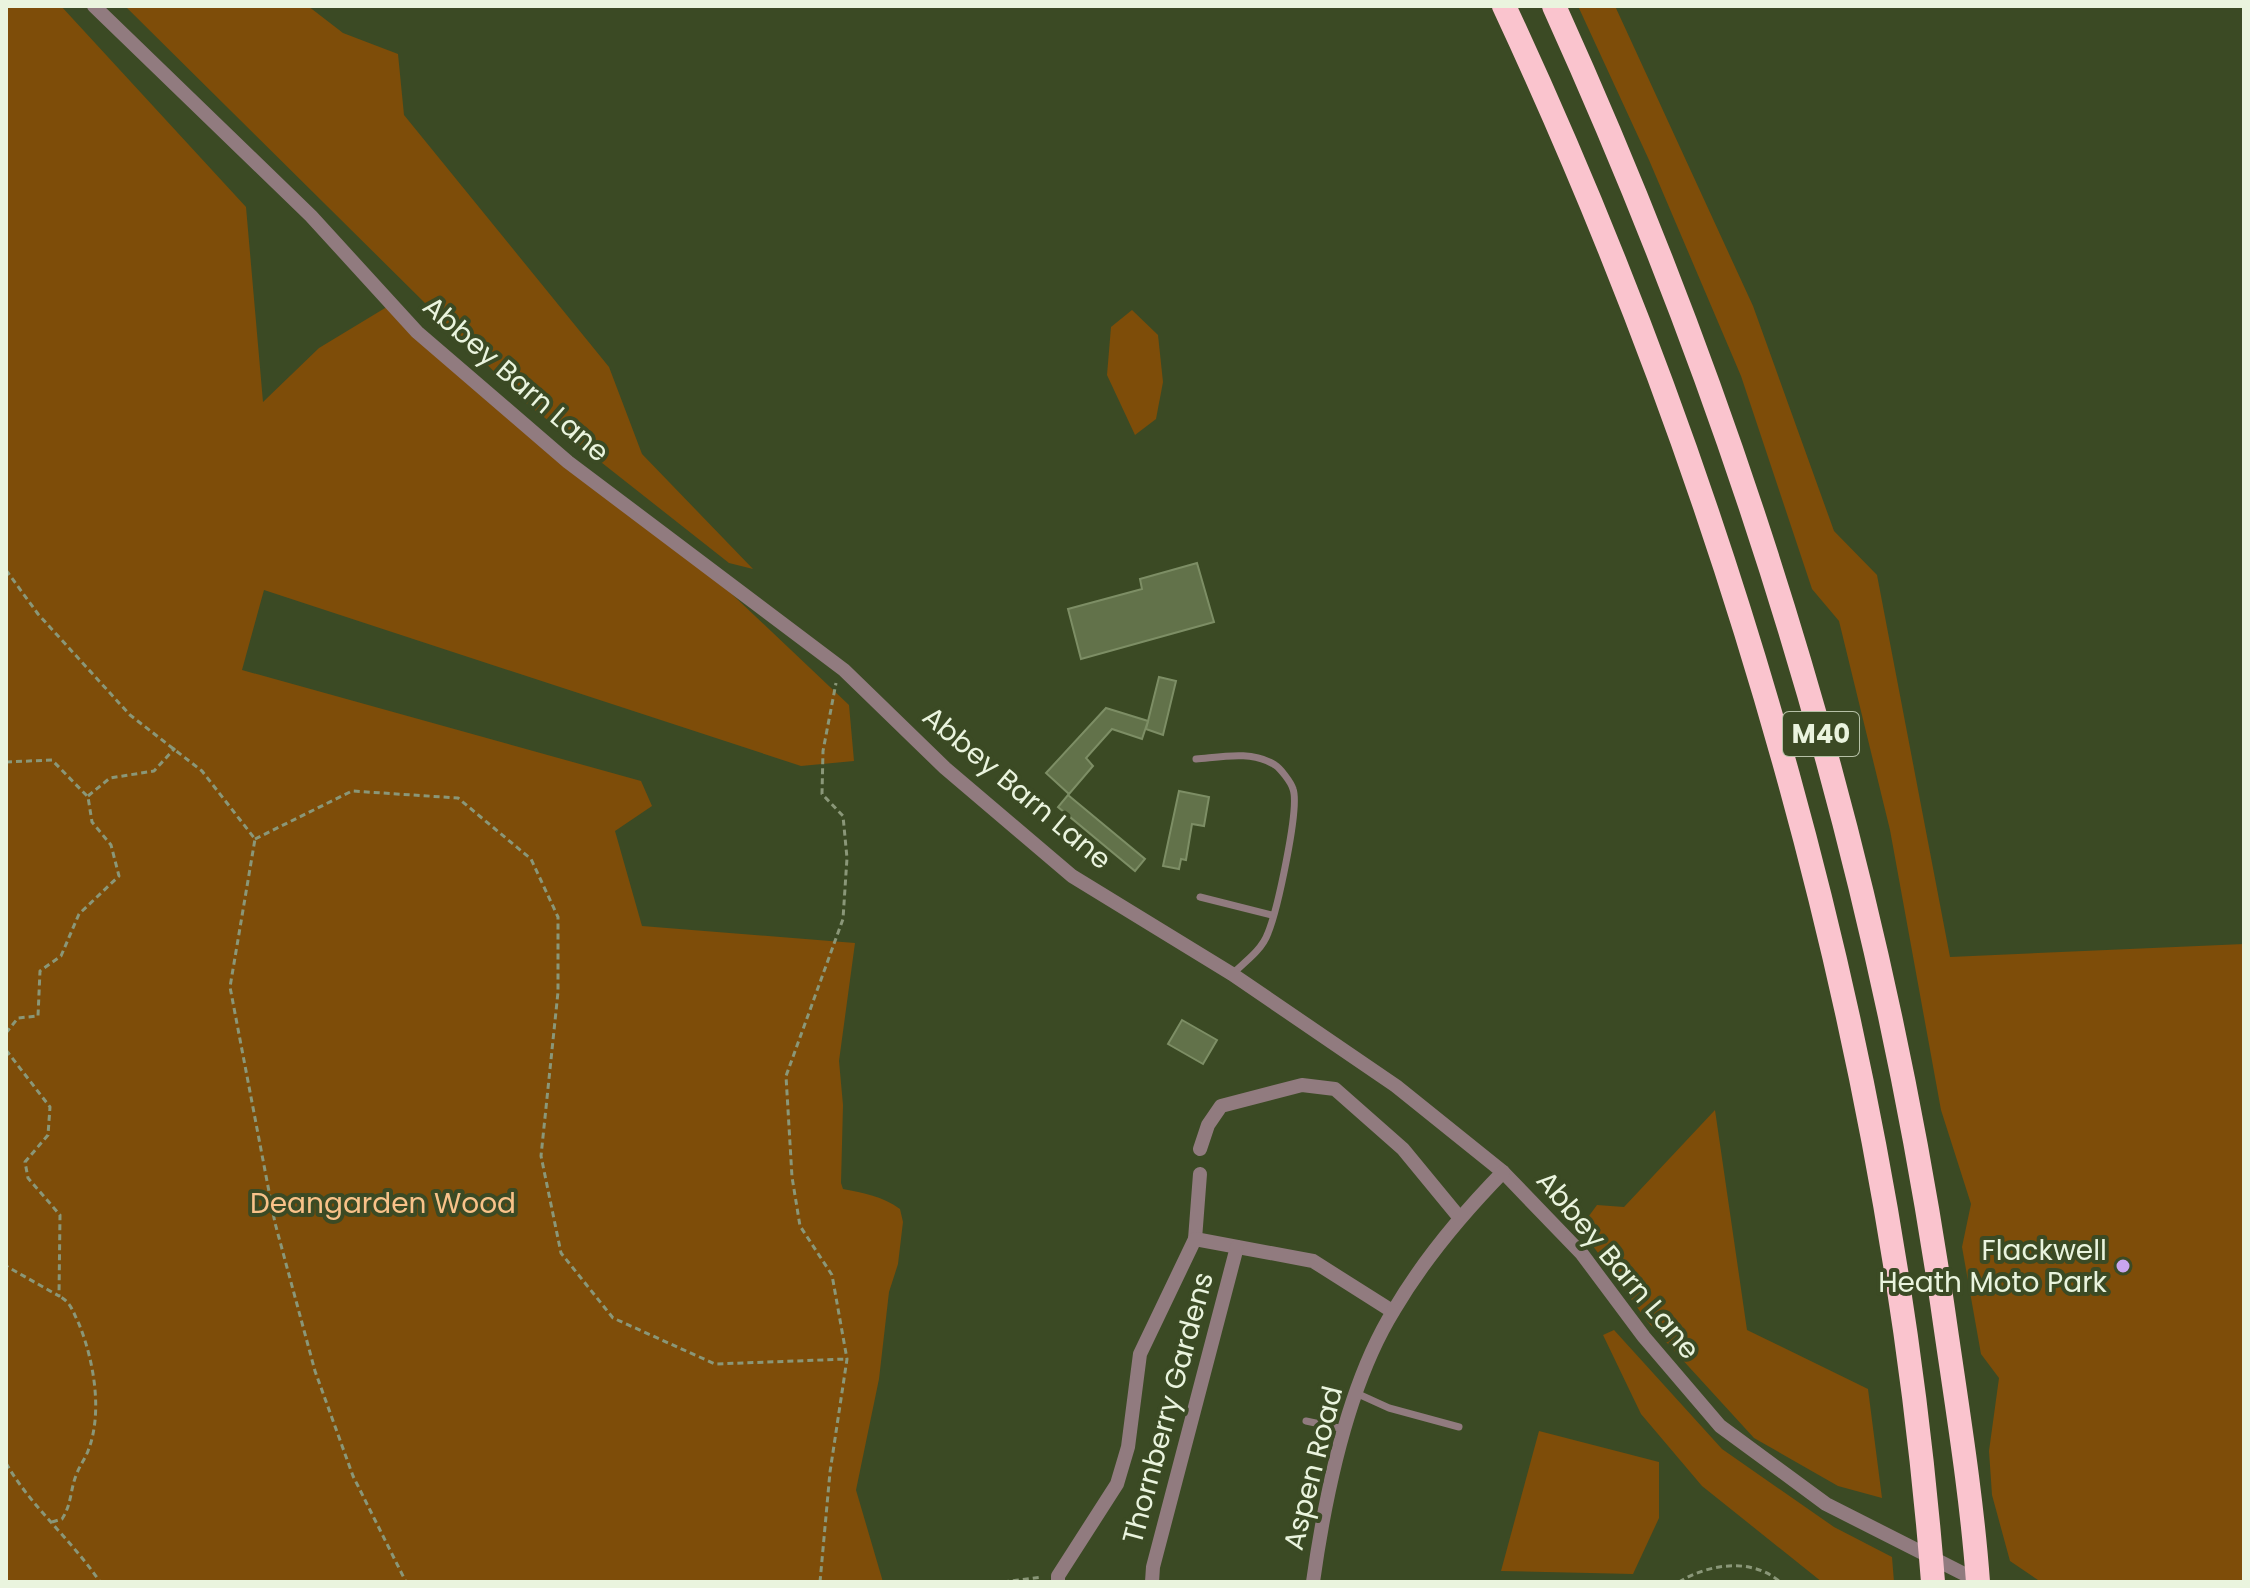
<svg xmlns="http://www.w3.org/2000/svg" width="2250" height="1588" viewBox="0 0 2250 1588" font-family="Poppins,sans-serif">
<rect width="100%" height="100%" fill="#3b4a24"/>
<g fill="#7e4d09">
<path d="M6,6H61L246,207L263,402L319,348L395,302L517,421L698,562L849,705L854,761L801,766L264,590L242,670L641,781L652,806L615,831L642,926L855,943L839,1061L843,1105L841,1183L843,1189C864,1193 882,1196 900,1209L903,1222L898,1264L889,1292L879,1379L856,1490L883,1582H6Z"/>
<polygon points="125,6 308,6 343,33 398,54 404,115 609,367 642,454 753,569 729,563 526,403"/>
<polygon points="1578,6 1615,6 1753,306 1834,531 1877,575 1950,957 2244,944 2244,1582 2041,1582 2010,1561 1992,1495 1989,1451 1999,1378 1981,1354 1962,1247 1971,1204 1941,1110 1890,830 1839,621 1812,589 1741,376 1649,160"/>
<polygon points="1132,310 1158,335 1163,382 1156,419 1135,435 1107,375 1111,327"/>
<polygon points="1715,1110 1747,1330 1868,1389 1882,1498 1838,1486 1754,1438 1647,1321 1580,1228 1597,1205 1624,1207"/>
<polygon points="1614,1330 1722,1449 1834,1527 1892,1557 1894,1582 1822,1582 1702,1486 1641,1414 1603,1335"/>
<polygon points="1539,1431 1659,1462 1659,1518 1633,1574 1501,1571"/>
</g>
<g fill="#62724a" stroke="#7d8e65" stroke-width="2">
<polygon points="1197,563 1214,622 1081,659 1068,609 1142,589 1140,579"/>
<polygon points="1159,677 1176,681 1163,735 1146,729"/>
<polygon points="1106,708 1148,721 1142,739 1112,729 1086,758 1093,766 1069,794 1046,773"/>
<polygon points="1179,791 1209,797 1204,826 1192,824 1186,860 1181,859 1179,869 1163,866"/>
<polygon points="1068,795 1145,859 1135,871 1058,807"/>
<polygon points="1182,1020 1217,1040 1203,1064 1168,1044"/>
</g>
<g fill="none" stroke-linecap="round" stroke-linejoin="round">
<g stroke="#8a9778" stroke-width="3" stroke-dasharray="6 4" stroke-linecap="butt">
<polyline points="6,570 38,614 130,715 202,771 255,839 230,987 275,1223 315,1371 353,1476 406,1582"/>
<polyline points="6,762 52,760 88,797 92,822 111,845 119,876 79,914 61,956 40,971 38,1016 18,1018 6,1033"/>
<polyline points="88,796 110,778 154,771 175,748"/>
<polyline points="255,839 352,791 458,798 531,859 558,917 558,992 541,1156 561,1253 613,1318 715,1364 847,1359"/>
<polyline points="6,1050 50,1107 48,1135 25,1162 28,1178 60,1215 59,1296 6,1266"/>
<path d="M6,1463C31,1507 72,1540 100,1582"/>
<path d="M52,1522L62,1519C72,1504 70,1489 77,1473C80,1465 85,1459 88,1451C103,1413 94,1361 79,1324C73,1312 71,1302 59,1296"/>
<polyline points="820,1582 830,1472 847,1359 832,1275 800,1226 792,1177 786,1076 843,919 847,858 843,816 822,794 823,751 836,683"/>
<polyline points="1003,1582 1042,1577"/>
<path d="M1679,1582C1708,1564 1752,1557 1780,1582"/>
</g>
<g stroke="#917b7f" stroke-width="7">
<path d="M1196,759C1221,757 1252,750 1275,765C1280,768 1291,782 1293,789C1300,808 1277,911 1268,933C1262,950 1245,962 1232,974"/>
<polyline points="1200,897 1272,915"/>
<polyline points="1356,1393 1389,1408 1459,1427"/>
<polyline points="1306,1421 1344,1429"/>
</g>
<g stroke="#917b7f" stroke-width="14">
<polyline points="94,6 311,216 417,332 568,462 844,670 945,768 1072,876 1232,974 1396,1086 1503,1172 1582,1254 1644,1337 1720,1426 1826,1504 1980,1582"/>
<polyline points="1200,1149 1208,1125 1221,1106 1302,1085 1335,1089 1403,1149 1459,1217"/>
<polyline points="1195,1239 1200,1174"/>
<polyline points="1058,1582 1058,1576 1117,1484 1128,1447 1140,1354 1195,1239 1313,1261 1392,1311"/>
<polyline points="1152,1582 1153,1567 1237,1247"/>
<path d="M1313,1582C1325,1496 1348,1384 1394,1310C1424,1259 1462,1214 1503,1172"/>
</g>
<g stroke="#fac4ce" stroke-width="24">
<path d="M1504,6C1731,493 1891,1045 1933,1582"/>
<path d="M1554,6C1746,430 1882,876 1947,1337C1959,1419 1972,1500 1978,1582"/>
</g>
</g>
<circle fill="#c9a5ee" stroke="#3b4a24" stroke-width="3" cx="2123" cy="1266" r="8"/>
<g text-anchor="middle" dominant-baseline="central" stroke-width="8" stroke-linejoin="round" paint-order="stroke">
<rect fill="#3b4a24" stroke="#b6c1a6" stroke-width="2" x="1783" y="712" width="76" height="44" rx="6"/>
<g font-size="26" font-weight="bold" fill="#eaf4de">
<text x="1821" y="734">M40</text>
</g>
<g font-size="28" fill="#eaf4de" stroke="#3b4a24">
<text transform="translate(516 379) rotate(41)">Abbey Barn Lane</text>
<text transform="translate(1017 788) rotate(40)">Abbey Barn Lane</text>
<text transform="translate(1618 1265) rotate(50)">Abbey Barn Lane</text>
<text transform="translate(1168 1408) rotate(-75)">Thornberry Gardens</text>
<text transform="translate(1313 1468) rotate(-76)">Aspen Road</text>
</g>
<g font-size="28" fill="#f9c289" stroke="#3b4a24">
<text x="383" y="1203">Deangarden Wood</text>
</g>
<g font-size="28" fill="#eaf4de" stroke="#3b4a24" text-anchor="end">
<text x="2107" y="1250">Flackwell<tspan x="2107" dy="32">Heath Moto Park</tspan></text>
</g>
</g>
<rect width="2250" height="1588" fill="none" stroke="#eaf4de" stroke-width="16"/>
</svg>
